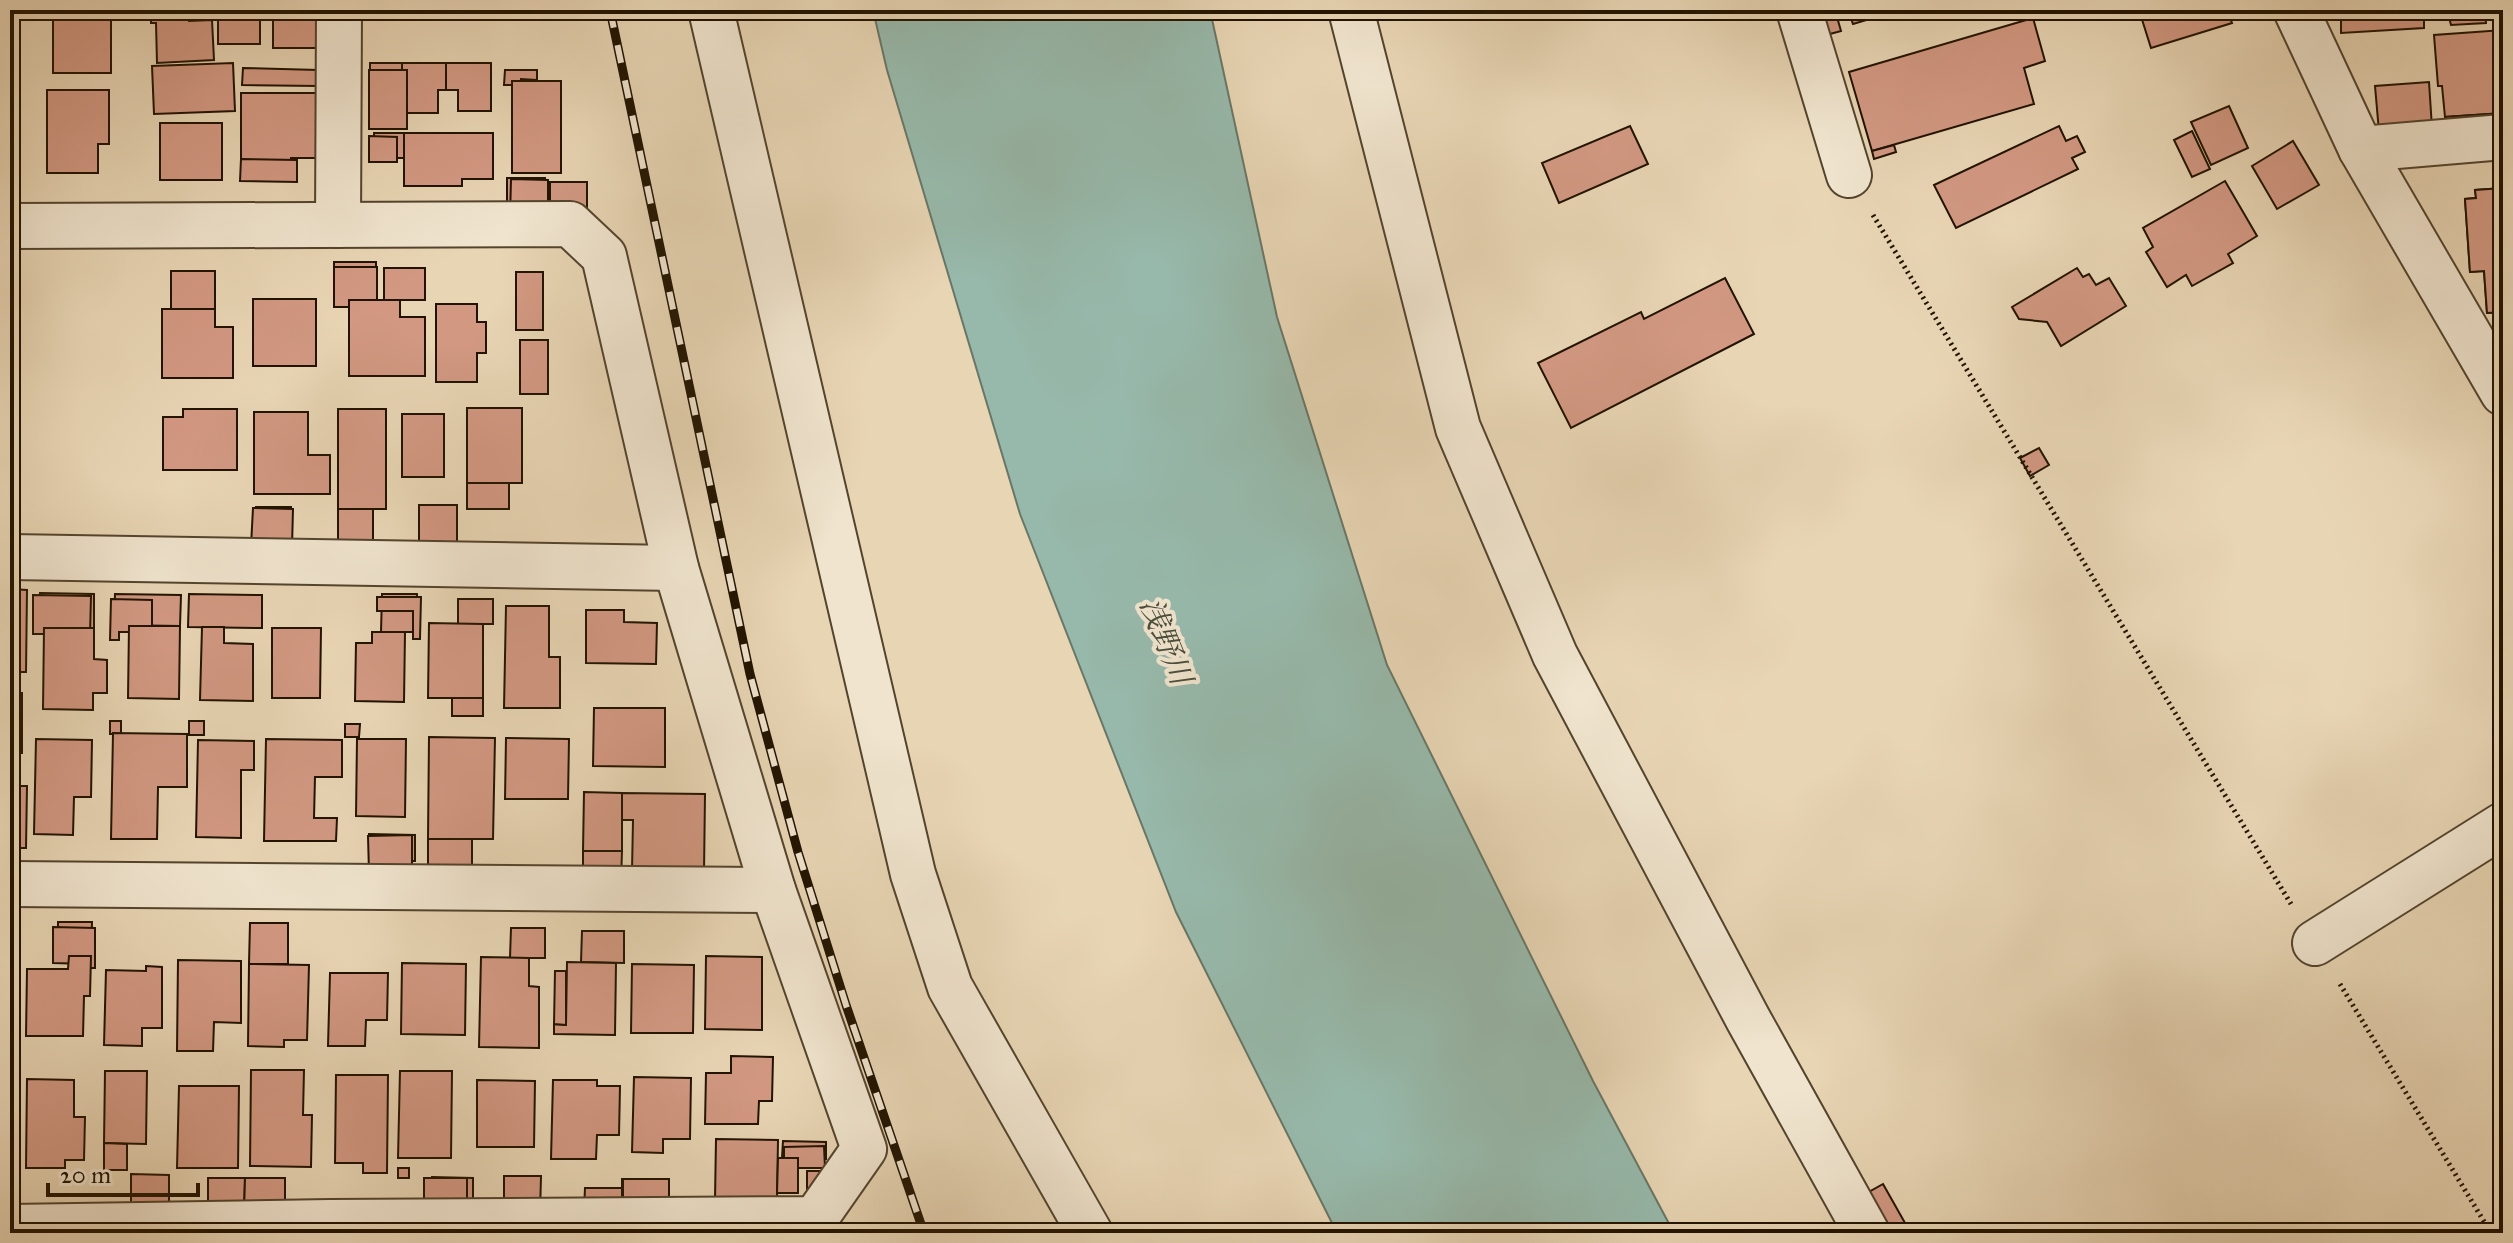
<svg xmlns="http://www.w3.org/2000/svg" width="2513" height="1243" viewBox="0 0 2513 1243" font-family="'IM FELL Great Primer','Noto Serif JP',serif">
<rect width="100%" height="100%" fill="#e8d5b4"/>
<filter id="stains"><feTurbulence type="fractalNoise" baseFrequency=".0025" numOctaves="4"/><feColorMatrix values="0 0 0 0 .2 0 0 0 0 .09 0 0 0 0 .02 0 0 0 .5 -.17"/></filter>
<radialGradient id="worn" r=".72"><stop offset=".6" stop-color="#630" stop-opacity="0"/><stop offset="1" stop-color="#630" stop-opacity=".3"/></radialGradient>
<polygon fill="#97b9ab" stroke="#687767" stroke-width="2" points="873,10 1210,10 1277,317 1387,665 1593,1081 1674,1233 1337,1233 1176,912 1020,514 887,70"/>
<g fill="#d29882" stroke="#211300" stroke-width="2">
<rect x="10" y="10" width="4" height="52"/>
<rect x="53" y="10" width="58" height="63"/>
<polygon points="151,10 188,10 189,21 212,20 214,60 157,63 156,23 151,23"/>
<rect x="218" y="10" width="42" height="34"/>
<rect x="273" y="10" width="53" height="38"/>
<rect x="423" y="10" width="104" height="5"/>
<polygon points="1807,10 1835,10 1841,31 1815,38"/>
<polygon points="1848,10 1900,10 1853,24"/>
<polygon points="2139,10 2235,10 2228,12 2232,23 2151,48"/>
<polygon points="2341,10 2485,10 2486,23 2451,25 2449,17 2424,18 2424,28 2341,33"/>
<polygon points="2492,10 2503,10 2503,21 2493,22"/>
<polygon points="2033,18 2045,61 2024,68 2034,104 1872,151 1849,72"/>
<polygon points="2503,30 2503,113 2445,117 2442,86 2438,86 2434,35"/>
<polygon points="233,63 235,111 154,114 152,66"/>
<rect x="370" y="63" width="32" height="58"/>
<polygon points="402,63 446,63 446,90 438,90 438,113 402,113"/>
<polygon points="446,63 491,63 491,111 458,111 458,90 446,90"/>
<polygon points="243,68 318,70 318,86 242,85"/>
<rect x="369" y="70" width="38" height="59"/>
<polygon points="505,70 537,70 537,80 521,79 521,85 504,85"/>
<rect x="512" y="81" width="49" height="92"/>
<polygon points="2429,82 2432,128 2379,132 2375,86"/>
<polygon points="47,90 109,90 109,144 98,144 98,173 47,173"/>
<polygon points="241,93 330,93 330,158 291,158 291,176 241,176"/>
<polygon points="2229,106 2248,148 2211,165 2191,122"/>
<polygon points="2503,113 2503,122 2445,127 2445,117"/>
<rect x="160" y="123" width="62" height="57"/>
<polygon points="1630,126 1648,164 1559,203 1542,163"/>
<polygon points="2059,126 2066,141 2077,136 2085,152 2072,158 2078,169 1956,228 1934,185"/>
<polygon points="2192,131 2210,169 2192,177 2174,140"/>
<rect x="374" y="133" width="30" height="25"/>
<polygon points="404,133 493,133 493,179 462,179 462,186 404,186"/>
<polygon points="369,136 397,137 397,162 369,162"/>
<polygon points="2293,141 2319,185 2277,209 2252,166"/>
<polygon points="1894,145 1896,152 1874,159 1872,151"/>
<polygon points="241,159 297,160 297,182 240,181"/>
<rect x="507" y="178" width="38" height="35"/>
<polygon points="511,179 548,180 548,217 510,217"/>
<polygon points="2225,181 2257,236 2228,254 2233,263 2192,286 2186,275 2167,287 2146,252 2153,247 2143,228"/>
<rect x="550" y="182" width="37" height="28"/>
<polygon points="2503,188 2503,312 2487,313 2484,271 2470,272 2465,199 2476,198 2475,190"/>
<polygon points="2503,188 2503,312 2487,313 2484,271 2470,272 2465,199 2476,198 2475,190"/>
<rect x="334" y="262" width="42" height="38"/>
<rect x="334" y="267" width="43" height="40"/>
<rect x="384" y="268" width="41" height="32"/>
<polygon points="2077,268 2083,277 2089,274 2096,285 2109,278 2126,306 2061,346 2047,322 2019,319 2012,307"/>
<rect x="171" y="271" width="44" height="38"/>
<rect x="516" y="272" width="27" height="58"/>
<polygon points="1725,278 1754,334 1571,428 1538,363 1641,312 1644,319"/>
<rect x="253" y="299" width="63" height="67"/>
<polygon points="349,300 400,300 400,317 425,317 425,376 349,376"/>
<polygon points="436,304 477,304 477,322 486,322 486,353 477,353 477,382 436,382"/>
<polygon points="162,309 215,309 215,327 233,327 233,378 162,378"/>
<rect x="520" y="340" width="28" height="54"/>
<rect x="467" y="408" width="55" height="75"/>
<polygon points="183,409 237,409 237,470 163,470 163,417 183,417"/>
<rect x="338" y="409" width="48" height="100"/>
<polygon points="254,412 308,412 308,455 330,455 330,494 254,494"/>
<rect x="402" y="414" width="42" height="63"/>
<polygon points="2039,448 2049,465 2030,476 2020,458"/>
<rect x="467" y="483" width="42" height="26"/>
<rect x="419" y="505" width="38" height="43"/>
<rect x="256" y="507" width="35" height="34"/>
<polygon points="253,508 293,509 292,547 251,546"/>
<rect x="338" y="509" width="35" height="33"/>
<polygon points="10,589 27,590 26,672 10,672"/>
<polygon points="40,593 94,594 94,628 39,628"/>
<polygon points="115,594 181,595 180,626 114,625"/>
<polygon points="189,594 262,595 262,628 188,627"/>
<polygon points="382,594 417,594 417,632 381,632"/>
<polygon points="33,595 91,596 90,634 33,634"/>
<polygon points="377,597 421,597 420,639 413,639 413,611 377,611"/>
<polygon points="111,599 152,600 152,632 119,632 119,640 110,640"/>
<rect x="458" y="599" width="35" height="25"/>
<polygon points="506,606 549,606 549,657 560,657 560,708 504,708"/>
<polygon points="586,610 624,610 624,622 657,623 656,664 586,663"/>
<polygon points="429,623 483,624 483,698 428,698"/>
<polygon points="129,626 180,626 179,699 128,698"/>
<polygon points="202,627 224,627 224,643 253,644 253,701 200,700"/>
<polygon points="44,628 94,628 94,659 107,660 107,693 93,693 93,710 43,709"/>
<polygon points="272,628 321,628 320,698 272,698"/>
<polygon points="372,632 405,632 404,702 355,701 356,643 372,643"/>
<rect x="10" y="693" width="12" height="60"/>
<rect x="452" y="698" width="31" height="18"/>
<polygon points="594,708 665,708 665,767 593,766"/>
<rect x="110" y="721" width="11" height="13"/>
<rect x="189" y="721" width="15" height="14"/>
<polygon points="345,724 360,724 359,737 345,737"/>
<polygon points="113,733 187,734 187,787 158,787 157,839 111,839"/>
<polygon points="429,737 495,738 493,839 428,839"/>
<polygon points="506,738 569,739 568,799 505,799"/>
<polygon points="36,739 92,740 91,797 74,797 73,835 34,834"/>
<polygon points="266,739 342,740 342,777 315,777 314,818 337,818 336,841 264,841"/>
<polygon points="357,739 406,739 405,817 356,816"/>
<polygon points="198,740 254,741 254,770 241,770 241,838 196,837"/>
<polygon points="10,786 27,786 26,848 10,848"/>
<polygon points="584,792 622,793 622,851 583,851"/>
<polygon points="622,793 705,794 704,872 632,871 633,820 622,820"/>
<polygon points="369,834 415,835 415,861 369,861"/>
<polygon points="412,835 412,871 369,872 368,836"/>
<polygon points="428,839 472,839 472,873 428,872"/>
<polygon points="583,851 622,851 621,881 583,881"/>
<polygon points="58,922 92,922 91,956 58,956"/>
<polygon points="250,923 288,923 288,964 249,964"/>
<polygon points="53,927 95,928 95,968 88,968 88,964 53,963"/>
<polygon points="10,928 16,928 15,989 10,989"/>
<polygon points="511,928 545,928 545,958 510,958"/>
<polygon points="582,931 624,931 624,963 581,962"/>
<polygon points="69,956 91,956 90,996 84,996 83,1036 26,1036 27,969 68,969"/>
<polygon points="706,956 762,957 762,1030 705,1029"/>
<polygon points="481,957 529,958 529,986 539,987 539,1048 479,1047"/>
<polygon points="178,960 241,961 241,1023 214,1022 213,1051 177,1051"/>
<polygon points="567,962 616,963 615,1035 554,1034 554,1024 566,1025"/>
<polygon points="402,963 466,964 465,1035 401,1034"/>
<polygon points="249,964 309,965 307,1040 284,1040 284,1047 248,1046"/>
<polygon points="632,964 694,965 693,1033 631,1033"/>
<polygon points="146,966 162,967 162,1028 142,1028 142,1046 104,1045 106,970 146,971"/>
<polygon points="555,971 566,971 566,1025 554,1024"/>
<polygon points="330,973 388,973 387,1020 366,1020 365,1046 328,1046"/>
<rect x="10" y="1020" width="3" height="60"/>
<polygon points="731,1056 773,1057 772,1101 759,1101 758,1124 705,1124 706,1073 731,1073"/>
<polygon points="251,1070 304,1070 303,1115 312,1115 311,1167 250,1166"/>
<polygon points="105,1071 147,1071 146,1144 104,1143"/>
<polygon points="400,1071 452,1071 451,1158 398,1158"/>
<polygon points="336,1075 388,1075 387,1173 363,1173 363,1163 335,1163"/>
<polygon points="634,1077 691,1078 690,1139 663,1139 663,1153 632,1152"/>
<polygon points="27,1079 74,1080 74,1117 85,1117 84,1160 65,1160 65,1168 26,1168"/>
<polygon points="477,1080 535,1081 534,1147 477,1147"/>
<polygon points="553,1080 597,1080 597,1086 620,1086 619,1135 597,1135 596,1159 551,1159"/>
<polygon points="179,1086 239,1086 238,1168 177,1168"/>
<polygon points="716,1139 778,1140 777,1200 715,1200"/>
<polygon points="783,1141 826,1142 826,1159 782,1158"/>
<polygon points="104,1143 127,1144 127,1170 104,1170"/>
<polygon points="824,1146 825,1168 791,1168 791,1161 784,1161 784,1147"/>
<polygon points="778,1158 798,1158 798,1193 777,1193"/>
<rect x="398" y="1168" width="11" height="10"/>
<rect x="807" y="1171" width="15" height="22"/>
<polygon points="131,1174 169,1175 169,1215 131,1214"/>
<polygon points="504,1176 541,1176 540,1214 504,1214"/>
<polygon points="432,1177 473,1178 473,1212 432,1212"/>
<polygon points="208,1178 245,1178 244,1212 208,1212"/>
<polygon points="245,1178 285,1178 285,1213 244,1212"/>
<polygon points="424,1178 467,1178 467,1219 424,1218"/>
<polygon points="622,1179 663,1180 663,1217 622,1211"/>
<rect x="623" y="1179" width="46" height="39"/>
<polygon points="1883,1184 1905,1223 1899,1227 1902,1233 1880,1233 1860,1197"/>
<polygon points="585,1188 622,1188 622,1211 584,1210"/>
</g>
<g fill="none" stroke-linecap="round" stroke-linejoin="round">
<g stroke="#53442d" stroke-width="48">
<g id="minor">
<polyline points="1351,10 1458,428 1555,655 1748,1019 1867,1233"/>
<polyline points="1799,10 1849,175"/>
<polyline points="2296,10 2361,149 2503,393"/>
<polyline points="2361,149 2503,137"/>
<polyline points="338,225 339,10"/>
<polyline points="10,226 570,224 604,256 676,568 773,890 864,1149 815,1219 330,1222 10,1227"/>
<polyline points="10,557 676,568"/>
<polyline points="10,884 773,890"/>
<polyline points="2315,943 2503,825"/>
</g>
</g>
<g stroke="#53442d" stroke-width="48">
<polyline id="tertiary" points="711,10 913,874 950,987 1090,1233"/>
</g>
<g stroke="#211300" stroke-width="5" stroke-dasharray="2 4" stroke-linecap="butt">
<polyline points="1873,215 2291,904"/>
<polyline points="2340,984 2491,1233"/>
</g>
<use href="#minor" stroke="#f0e4ce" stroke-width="44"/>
<use href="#tertiary" stroke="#f0e4ce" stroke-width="44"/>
<g stroke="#211300" stroke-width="9">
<polyline id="rail" points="610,10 750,674 798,852 846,1005 924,1233"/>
</g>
<use href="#rail" stroke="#f0e4ce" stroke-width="6" stroke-dasharray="18" stroke-linecap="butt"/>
</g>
<g text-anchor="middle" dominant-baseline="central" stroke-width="8" stroke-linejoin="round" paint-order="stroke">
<g font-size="30" font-style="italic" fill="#4a4d3c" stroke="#f0e4ce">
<text transform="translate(1166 641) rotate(68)">浅野川</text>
</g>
</g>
<rect width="2513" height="1243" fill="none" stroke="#e8d5b4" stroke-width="40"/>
<rect x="12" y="12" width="2489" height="1219" fill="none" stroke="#211300" stroke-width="4"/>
<rect x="20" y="20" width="2473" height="1203" fill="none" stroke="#211300" stroke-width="2"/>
<path d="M48 1183v12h150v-12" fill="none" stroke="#211300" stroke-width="4"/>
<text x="60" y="1183" font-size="24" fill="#211300" stroke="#f0e4ce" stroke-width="6" paint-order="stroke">20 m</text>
<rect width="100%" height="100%" filter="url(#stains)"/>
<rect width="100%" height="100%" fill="url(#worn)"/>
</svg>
